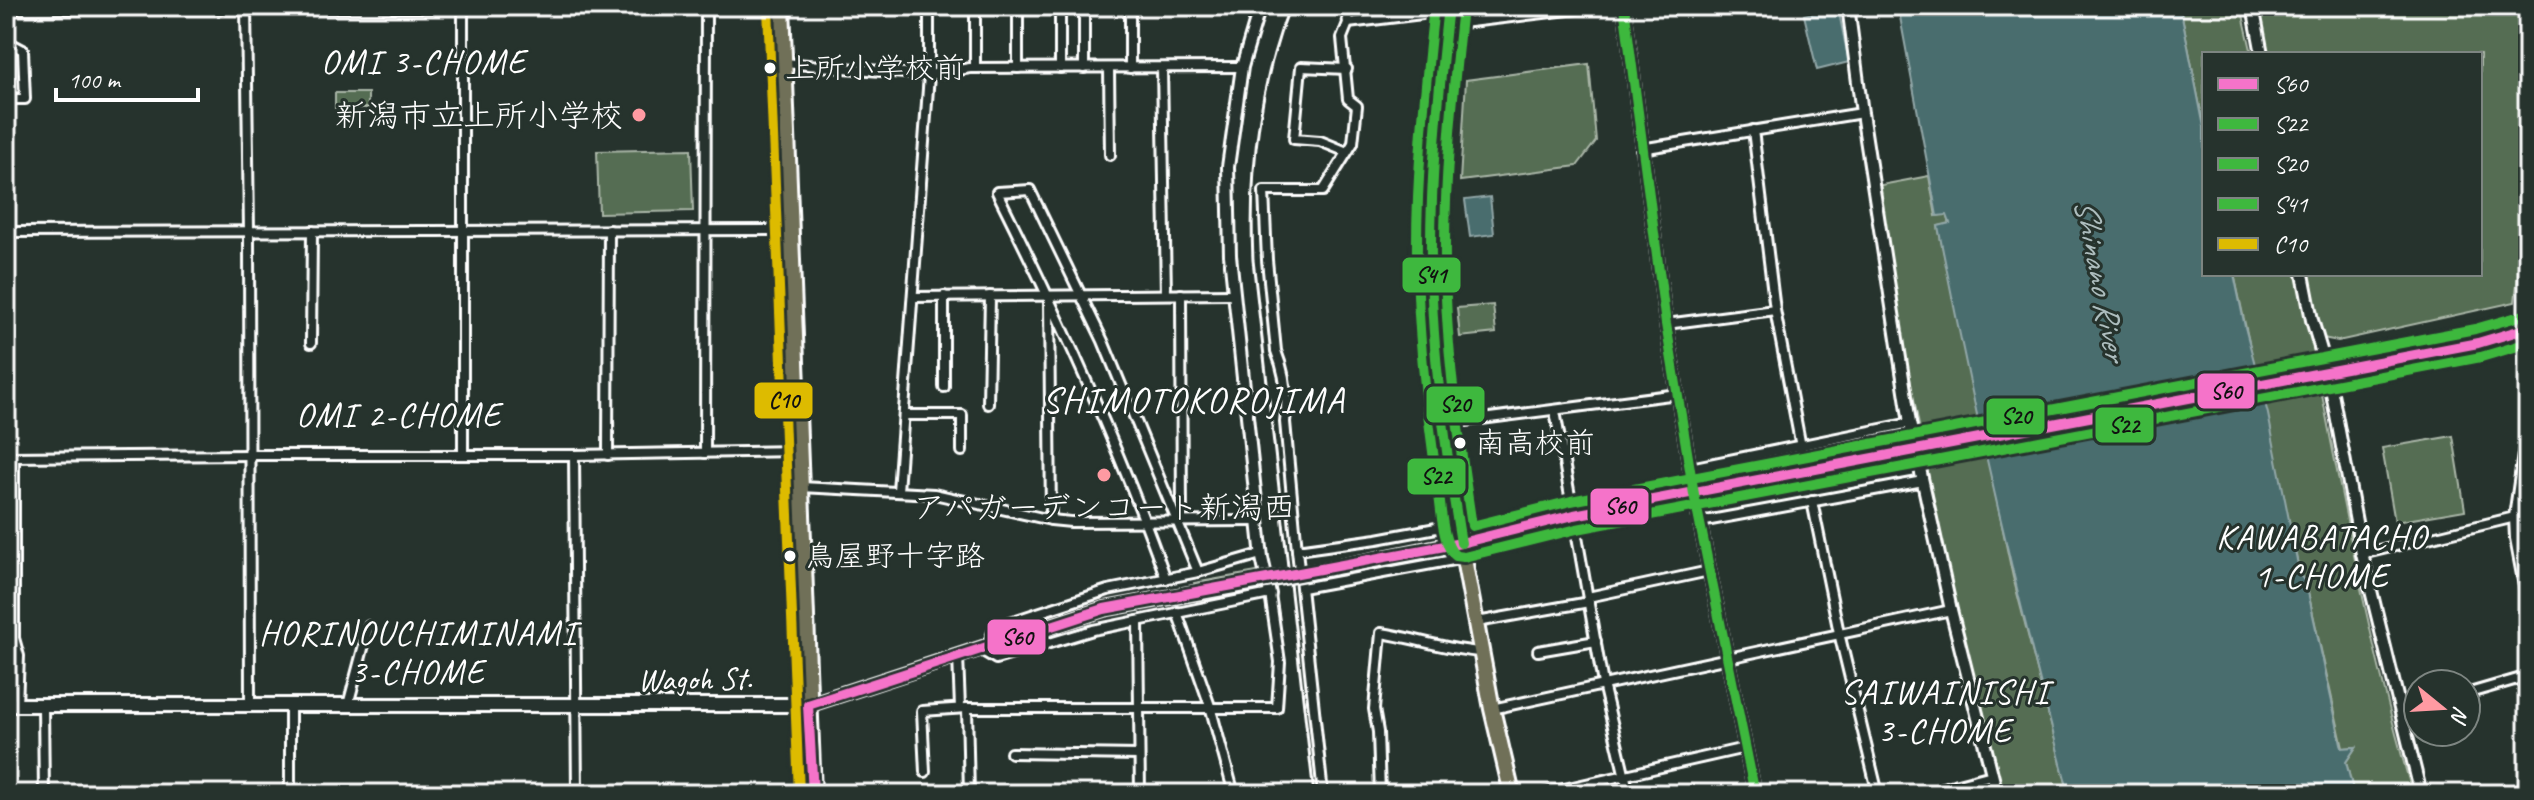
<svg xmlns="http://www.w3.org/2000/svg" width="2534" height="800" viewBox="0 0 2534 800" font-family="Caveat,'Klee One',sans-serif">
<rect width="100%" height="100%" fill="#26332d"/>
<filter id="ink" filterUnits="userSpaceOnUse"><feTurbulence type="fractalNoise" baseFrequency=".0125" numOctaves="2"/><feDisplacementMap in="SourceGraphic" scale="16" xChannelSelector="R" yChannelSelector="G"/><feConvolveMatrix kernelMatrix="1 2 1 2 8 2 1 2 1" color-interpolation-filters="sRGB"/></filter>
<g filter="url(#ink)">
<g fill="#556d52" stroke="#aab6a8" stroke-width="2">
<polygon points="2180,6 2241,6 2252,54 2204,54 2204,127"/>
<polygon points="2258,6 2528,6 2528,185 2515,302 2338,341 2323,338 2319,329 2308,274 2480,274 2480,54 2267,54"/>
<polygon points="1589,64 1596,141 1577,166 1460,181 1466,80"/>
<rect x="335" y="93" width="33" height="15"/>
<polygon points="691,149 693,211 599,213 597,151"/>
<polygon points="1929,176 1936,216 1947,214 1950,224 1938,226 2013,577 2069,794 2001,794 1955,616 1929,493 1929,478 1886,252 1876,186"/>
<path d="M2234,274H2298C2334,448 2362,624 2413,794H2354L2346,762L2356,747L2343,748L2306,583L2300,575Z"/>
<polygon points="1493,305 1496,333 1460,337 1457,308"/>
<polygon points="2453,436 2465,510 2395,522 2382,448"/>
<polygon points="1257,572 1260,590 1197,601 1194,583"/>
</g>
<g fill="#496d6e" stroke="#92a7a8" stroke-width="2">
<path d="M1898,6H2180L2204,127V274H2234L2245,327L2268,414L2300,575L2306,583L2342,748L2356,747L2346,762L2354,794H2069C2019,606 1975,417 1938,226L1950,223L1947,215L1937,216Z"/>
<polygon points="1838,8 1849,62 1817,70 1804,15"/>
<polygon points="1490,197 1494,234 1470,237 1465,200"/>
</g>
<polygon fill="#26332d" points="2260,367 2269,400 1982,456 1974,421"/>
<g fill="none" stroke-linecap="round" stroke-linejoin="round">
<g stroke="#fff" stroke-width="14">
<g id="minor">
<polyline points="246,6 249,231 250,706"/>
<polyline points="463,6 463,454"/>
<polyline points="975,6 975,68"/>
<polyline points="1018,6 1018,68"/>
<polyline points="1060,6 1060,68"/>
<polyline points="1130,6 1130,68"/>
<path d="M1346,6L1348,23L1342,38L1348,99L1357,106L1353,143L1323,191H1264L1267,260L1276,351C1285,373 1288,399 1285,422L1297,550L1377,539L1458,524"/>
<polyline points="6,9 782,7"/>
<polyline points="1348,23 1447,11"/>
<polyline points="1445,25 1602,6"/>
<polyline points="6,41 23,50 25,99 6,99"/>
<polyline points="784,63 929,75 970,68 1242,67"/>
<polyline points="1084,68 1084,6"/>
<polyline points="1109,68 1110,155"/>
<polyline points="1162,68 1166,294"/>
<polyline points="1347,69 1301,67 1294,139 1320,141 1347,152"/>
<polyline points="1753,130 1775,310 1801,447"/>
<polyline points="1641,149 1862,113"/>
<polyline points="6,232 791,230"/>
<polyline points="1181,294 1182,521"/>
<polyline points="913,297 1234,294"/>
<polyline points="1049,300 1051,520"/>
<polyline points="1666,324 1775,310"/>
<polyline points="311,343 312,231"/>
<polyline points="944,387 944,296"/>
<polyline points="988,404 990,296"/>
<polyline points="1555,411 1603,684 1629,794"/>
<polyline points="904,415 962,415 962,451"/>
<polyline points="1442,424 1678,394"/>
<polyline points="705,453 706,6"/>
<polyline points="574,455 577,794"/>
<polyline points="608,455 609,230"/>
<polyline points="6,457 250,455 574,455 799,451"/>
<polyline points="14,457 14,638 19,656 17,705"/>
<polyline points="1690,468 1910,423"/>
<polyline points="801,487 934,494 1051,520 1071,522 1258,521"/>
<polyline points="898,491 929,75 929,6"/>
<polyline points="1812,501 1839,633 1878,794"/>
<polyline points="1700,522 1923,481"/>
<polyline points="1297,550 1323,794"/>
<polyline points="2362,554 2515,517"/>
<path d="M1166,579C1119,446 1060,318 997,192L1030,190L1103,341L1198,572"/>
<polyline points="1302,588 1464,558"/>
<polyline points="1588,597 1709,571"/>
<polyline points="1177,612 1210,706 1234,794"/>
<polyline points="1138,621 1140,794"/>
<polyline points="1477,622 1589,602"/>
<polyline points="987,647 995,627 1108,590 1198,572 1261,554"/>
<polyline points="1538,651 1596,641"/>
<polyline points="958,656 960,708"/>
<polyline points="2466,694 2528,676"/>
<polyline points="43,705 44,794"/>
<polyline points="348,705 369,626"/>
<polyline points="290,707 290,794"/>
<polyline points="967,708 969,794"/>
<polyline points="1492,709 1951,610"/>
<polyline points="2403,713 2418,708"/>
<polyline points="1011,753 1139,755"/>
<polyline points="925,772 922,711 967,708 1277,708 1280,662 1270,594 1093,630 996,659 981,650"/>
<path d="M1380,794L1378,732L1374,709L1381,633C1415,638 1447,650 1482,652"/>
<polyline points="1542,794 1745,748"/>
<polyline points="1920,794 1992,775"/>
</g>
</g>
<g stroke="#fff" stroke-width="16">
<g id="tertiary">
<polyline points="1260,6 1242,67 1228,167 1230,255 1262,558 1270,594"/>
<polyline points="1624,6 1666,324 1694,494 1755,794"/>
<polyline points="1848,6 1862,113 1910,423 1951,610 1997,794"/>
<polyline points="2253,6 2262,54"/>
<polyline points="2528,257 2528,269"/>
<polyline points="2303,274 2312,320 2329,377 2362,554 2421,794"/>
<polyline points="2528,426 2515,517 2516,538 2528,602"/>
<polyline points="2519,495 2528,510"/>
</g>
</g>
<g stroke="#fff" stroke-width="18">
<g id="secondary">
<polyline points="2478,343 2528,328"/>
<polyline points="1442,546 1574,515 1694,494"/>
<polyline points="6,705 808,705 1010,639"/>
</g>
</g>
<g stroke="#fff" stroke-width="20">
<g id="primary">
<polyline points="782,6 813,794"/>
<polyline points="1448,6 1432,166 1431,265 1442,424 1461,543 1492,709 1512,794"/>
</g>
</g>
<use href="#minor" stroke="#26332d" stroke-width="8"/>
<use href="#tertiary" stroke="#26332d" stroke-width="10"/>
<use href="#secondary" stroke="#26332d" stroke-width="12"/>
<use href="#primary" stroke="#706f59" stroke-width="14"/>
<path stroke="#fff" stroke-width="3" d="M1290,6C1258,87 1249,173 1253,260L1314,794"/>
<g stroke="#fff" stroke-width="18" stroke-linecap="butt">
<g id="secondary-bridge">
<polyline points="1694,494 2478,343"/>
<polyline points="1010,639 1104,609 1323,570 1442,546"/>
</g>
</g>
<use href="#secondary-bridge" stroke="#26332d" stroke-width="12"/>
<g stroke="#26332d" stroke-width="16">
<polyline id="bus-1" points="813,794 808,705 1104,609 1461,543 1574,515 2478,343 2528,328"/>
</g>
<g stroke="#26332d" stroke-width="16">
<path id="bus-2" d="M1434,6C1425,91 1416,177 1417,262C1418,338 1427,413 1438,487C1441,505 1442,547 1456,556L1464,557L1577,529L2481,357L2528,343"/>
</g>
<g stroke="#26332d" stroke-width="16">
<path id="bus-3" d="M1462,7C1453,93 1444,178 1445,264C1446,352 1459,439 1472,526L1571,501L2475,329L2524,315"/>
</g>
<g stroke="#26332d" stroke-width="16">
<g id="bus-4">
<path d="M1448,6C1439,91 1430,177 1431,263C1432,357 1446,450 1461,543"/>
<polyline points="1624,6 1666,324 1694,494 1755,794"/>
</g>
</g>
<g stroke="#26332d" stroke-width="16">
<polyline id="bus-5" points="768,7 799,794"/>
</g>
<use href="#bus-1" stroke="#f573c9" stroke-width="10"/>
<use href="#bus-2" stroke="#3eb83e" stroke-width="10"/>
<use href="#bus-3" stroke="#3eb83e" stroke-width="10"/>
<use href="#bus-4" stroke="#3eb83e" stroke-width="10"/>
<use href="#bus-5" stroke="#db0" stroke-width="10"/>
</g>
</g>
<g fill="#fff" stroke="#26332d" stroke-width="3">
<circle cx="770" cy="68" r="7"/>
<circle cx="1460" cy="443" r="7"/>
<circle cx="790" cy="556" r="7"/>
</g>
<g fill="#ff9aa2" stroke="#26332d" stroke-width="3">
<circle cx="639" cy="115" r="8"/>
<circle cx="1104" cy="475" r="8"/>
</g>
<g text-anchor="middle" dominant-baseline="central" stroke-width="6" stroke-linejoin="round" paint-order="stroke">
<g font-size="30" fill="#fff" stroke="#26332d" text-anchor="start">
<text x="785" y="68">上所小学校前</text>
<text x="1475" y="443">南高校前</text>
<text x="805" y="556">鳥屋野十字路</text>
</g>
<g font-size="32" fill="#fff" stroke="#26332d" text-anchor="end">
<text x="623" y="115">新潟市立上所小学校</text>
<text x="1104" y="507" text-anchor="middle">アパガーデンコート新潟西</text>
</g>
<g font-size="32" fill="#fff" stroke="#26332d">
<text transform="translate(695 679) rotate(-1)">Wagoh St.</text>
</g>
<g font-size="34" letter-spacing="2" fill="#fff" stroke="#26332d">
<text x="424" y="61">OMI 3-CHOME</text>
<text x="399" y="414">OMI 2-CHOME</text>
<text x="2322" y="536">KAWABATACHO<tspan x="2322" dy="39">1-CHOME</tspan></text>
<text x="418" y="632">HORINOUCHIMINAMI<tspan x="418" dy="39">3-CHOME</tspan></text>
<text x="1945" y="691">SAIWAINISHI<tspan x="1945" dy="39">3-CHOME</tspan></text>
</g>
<g font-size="34" font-style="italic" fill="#adbdbe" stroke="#26332d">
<text transform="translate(2101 279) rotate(79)">Shinano River</text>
</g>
<g font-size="36" letter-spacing="2" fill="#fff" stroke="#26332d">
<text x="1194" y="400">SHIMOTOKOROJIMA</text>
</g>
</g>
<g stroke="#26332d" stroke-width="3">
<rect x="1401" y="256" width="61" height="38" rx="8" fill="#3eb83e"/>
<rect x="2196" y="372" width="60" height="38" rx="8" fill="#f573c9"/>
<rect x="753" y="381" width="61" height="39" rx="8" fill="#db0"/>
<rect x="1425" y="385" width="61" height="39" rx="8" fill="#3eb83e"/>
<rect x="1985" y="397" width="61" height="39" rx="8" fill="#3eb83e"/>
<rect x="2094" y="406" width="61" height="38" rx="8" fill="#3eb83e"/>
<rect x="1406" y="457" width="61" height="39" rx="8" fill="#3eb83e"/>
<rect x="1589" y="487" width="61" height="39" rx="8" fill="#f573c9"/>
<rect x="986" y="618" width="61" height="38" rx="8" fill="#f573c9"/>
</g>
<g font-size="22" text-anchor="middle" font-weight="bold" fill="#111">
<text x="1431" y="283">S41</text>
<text x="2226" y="399">S60</text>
<text x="784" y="408">C10</text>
<text x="1455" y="412">S20</text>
<text x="2016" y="424">S20</text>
<text x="2124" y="433">S22</text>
<text x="1436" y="484">S22</text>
<text x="1620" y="514">S60</text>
<text x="1017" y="645">S60</text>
</g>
<rect width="2534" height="800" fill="none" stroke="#26332d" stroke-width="32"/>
<rect x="16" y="16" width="2502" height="768" fill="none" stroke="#fff" stroke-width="3" filter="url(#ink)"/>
<rect x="2202" y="52" width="280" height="224" fill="#26332d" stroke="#7d8581" stroke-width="2"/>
<rect x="2218" y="78" width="40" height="12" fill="#f573c9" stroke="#7d8581" stroke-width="2"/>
<text x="2274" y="92" font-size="24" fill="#ffffff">S60</text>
<rect x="2218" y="118" width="40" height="12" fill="#3eb83e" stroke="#7d8581" stroke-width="2"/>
<text x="2274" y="132" font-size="24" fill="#ffffff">S22</text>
<rect x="2218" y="158" width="40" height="12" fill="#3eb83e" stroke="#7d8581" stroke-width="2"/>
<text x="2274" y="172" font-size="24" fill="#ffffff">S20</text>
<rect x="2218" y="198" width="40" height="12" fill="#3eb83e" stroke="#7d8581" stroke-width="2"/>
<text x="2274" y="212" font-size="24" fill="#ffffff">S41</text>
<rect x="2218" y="238" width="40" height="12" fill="#ddbb00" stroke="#7d8581" stroke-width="2"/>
<text x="2274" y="252" font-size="24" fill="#ffffff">C10</text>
<g transform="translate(2442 708) rotate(108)"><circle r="38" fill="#26332d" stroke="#7d8581" stroke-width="2"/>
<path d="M0-6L14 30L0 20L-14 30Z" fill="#ff9aa2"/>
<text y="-12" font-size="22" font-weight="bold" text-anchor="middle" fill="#ffffff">N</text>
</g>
<path d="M56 88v12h142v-12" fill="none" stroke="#ffffff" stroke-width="4"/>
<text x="68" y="88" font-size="24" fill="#ffffff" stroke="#26332d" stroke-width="6" paint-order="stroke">100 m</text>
</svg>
